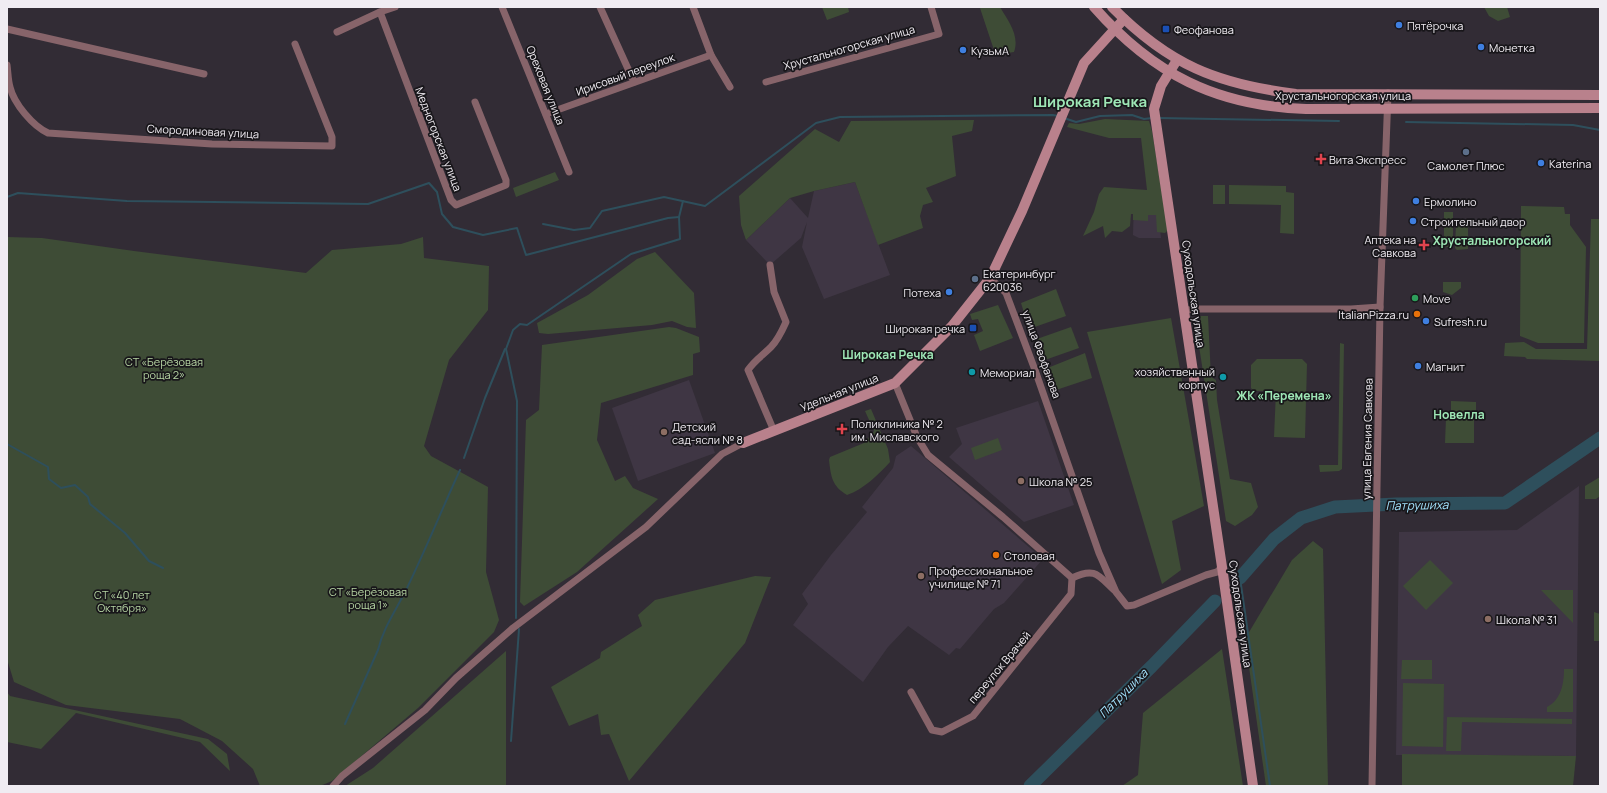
<svg xmlns="http://www.w3.org/2000/svg" width="1607" height="793" viewBox="0 0 1607 793" font-family="Manrope,sans-serif">
<rect width="100%" height="100%" fill="#322c35"/>
<g fill="#3f3644">
<polygon points="855,182 890,275 824,299 802,247 807,222 801,238 770,265 746,240 790,198 808,218 814,191"/>
<polygon points="1134,198 1157,200 1161,238 1139,238 1133,235"/>
<polygon points="689,380 715,453 638,481 612,408"/>
<polygon points="1038,401 1074,505 1024,522 949,457 962,444 956,428"/>
<polygon points="911,446 1043,559 1004,603 994,609 960,649 956,648 949,655 908,626 888,647 863,682 793,625 808,604 802,594 831,555 867,512 862,507 893,468 896,456"/>
<polygon points="1579,486 1576,756 1396,755 1399,532 1517,530"/>
</g>
<g fill="#3e4c36">
<polygon points="822,7 848,7 849,12 827,20"/>
<path d="M984,7H1000C1008,21 1020,35 1014,52L1000,54L994,50L980,8Z"/>
<polygon points="1484,7 1507,7 1510,17 1498,21 1489,16"/>
<polygon points="1105,119 1149,121 1152,131 1168,230 1165,233 1157,232 1156,215 1148,215 1148,221 1133,220 1133,214 1131,214 1130,226 1122,232 1112,231 1105,238 1103,226 1083,236 1094,212 1099,194 1104,187 1147,190 1141,138 1109,138 1067,127 1069,123 1079,124"/>
<polygon points="974,120 972,131 952,136 956,176 926,188 933,202 923,205 920,216 923,228 878,245 855,182 814,191 790,198 746,240 741,225 739,196 815,129 839,142 851,121"/>
<polygon points="555,172 559,180 516,197 513,188"/>
<rect x="1213" y="185" width="12" height="19"/>
<polygon points="1229,185 1286,186 1286,192 1294,193 1294,234 1280,233 1281,205 1229,204"/>
<polygon points="1521,206 1564,207 1565,214 1570,214 1570,225 1586,247 1584,343 1538,343 1520,336"/>
<rect x="1444" y="212" width="9" height="35"/>
<polygon points="1591,219 1600,219 1600,361 1527,359 1525,357 1504,356 1505,343 1524,342 1536,349 1587,349"/>
<polygon points="1458,221 1466,221 1468,223 1468,249 1457,250 1455,248 1456,224"/>
<polygon points="7,237 42,238 134,251 306,273 332,250 401,244 423,237 424,258 489,266 488,310 449,360 424,446 431,456 488,487 486,572 499,620 494,632 418,708 332,781 320,786 260,786 253,769 222,741 180,719 66,705 14,682 7,659"/>
<polygon points="655,252 694,293 696,328 687,327 672,321 652,325 548,334 539,333 537,323 588,295 637,259"/>
<polygon points="1443,282 1461,282 1461,288 1452,295 1443,292"/>
<polygon points="1056,289 1066,316 1029,329 1021,303"/>
<polygon points="998,305 1013,338 980,351 974,335 983,331 978,319 972,320 970,314"/>
<polygon points="1200,316 1208,316 1211,377 1216,380 1217,400 1230,479 1251,483 1258,507 1252,515 1235,526 1226,521 1197,333 1202,331"/>
<polygon points="1171,318 1204,506 1172,521 1181,570 1162,584 1087,332"/>
<polygon points="669,327 676,328 699,337 700,352 693,354 693,375 601,403 597,440 615,481 625,476 633,488 658,499 577,572 524,606 520,602 526,420 539,410 542,345"/>
<polygon points="1071,327 1079,348 1042,361 1034,340"/>
<polygon points="1340,343 1344,344 1342,469 1339,471 1320,472 1319,465 1338,465"/>
<polygon points="1085,353 1092,378 1053,391 1045,369"/>
<polygon points="1257,359 1302,359 1307,364 1305,438 1274,437 1276,391 1254,391 1251,388 1251,365"/>
<polygon points="1451,401 1476,402 1476,415 1451,415"/>
<path d="M871,409L888,449L890,462C878,475 864,489 847,495C832,486 831,477 829,460L830,457L864,443L874,431L865,411Z"/>
<polygon points="1446,418 1474,419 1474,443 1445,443"/>
<polygon points="998,438 1002,450 975,460 971,448"/>
<polygon points="1600,477 1600,496 1596,499 1585,499 1585,486"/>
<polygon points="1313,541 1323,549 1328,786 1266,786 1245,639 1292,560"/>
<polygon points="1430,560 1453,583 1426,610 1403,586"/>
<polygon points="755,576 771,577 745,643 629,781 609,734 601,735 598,714 569,726 551,687 600,658 601,652 642,626 638,615 655,600"/>
<polygon points="1541,590 1573,590 1573,623"/>
<polygon points="1594,612 1600,614 1600,641 1594,641"/>
<polygon points="1222,649 1243,786 1122,786 1138,775 1143,713"/>
<polygon points="506,651 506,786 345,786 373,768"/>
<polygon points="1402,660 1432,660 1432,679 1401,679"/>
<path d="M1564,669H1573V712H1547V707C1561,700 1564,684 1564,669Z"/>
<polygon points="1403,683 1444,684 1443,747 1402,746"/>
<polygon points="7,692 10,696 208,739 227,754 230,771 200,742 76,713 41,749 7,742"/>
<polygon points="1447,717 1572,719 1572,724 1462,722 1461,751 1446,751"/>
<polygon points="1402,754 1576,756 1573,786 1402,786"/>
</g>
<g fill="none" stroke-linecap="round" stroke-linejoin="round">
<g stroke="#2e4f5c" stroke-width="2">
<polyline points="1064,118 1076,122 1100,116 1132,115 1144,119 1152,118"/>
<polyline points="1158,118 1339,121"/>
<polyline points="1406,122 1573,125 1600,130"/>
<polyline points="7,197 18,193 127,201 368,204 429,183 437,192 442,214 453,227 483,235 517,228 526,255 668,218 679,217"/>
<polyline points="543,224 574,230 590,228 602,211 664,197 705,206 816,123 840,117 1053,115 1058,116"/>
<polyline points="7,444 48,467 49,479 61,488 75,485 88,497 90,504 125,533 149,561 163,568"/>
<polyline points="464,458 485,398 505,349"/>
<polyline points="1240,578 1270,786"/>
<polyline points="516,618 517,401 506,349 513,330 520,324 527,325 631,254 680,239 679,217 683,201"/>
<path d="M345,724L378,650C383,629 394,613 404,594C424,554 441,511 460,470"/>
<polyline points="511,741 519,629"/>
</g>
<g stroke="#2e4f5c" stroke-width="13">
<polyline points="1240,578 1274,539 1301,518 1335,507 1396,504 1505,503 1600,438"/>
<polyline points="1030,786 1152,666 1215,601"/>
</g>
<g stroke="#87646a" stroke-width="7">
<polyline points="502,7 569,172"/>
<polyline points="600,7 634,82"/>
<polyline points="693,7 711,55 730,87"/>
<polyline points="380,12 451,200 456,205 506,185 506,180 475,102"/>
<polyline points="7,29 204,74"/>
<polyline points="337,32 380,12 395,7"/>
<path d="M7,65C8,72 8,80 10,87C14,104 33,126 48,133L212,144L332,146V137L295,44"/>
<polyline points="766,82 939,34 931,7"/>
<polyline points="546,114 711,55"/>
<path d="M770,265L774,292L786,322C782,331 778,340 771,347C762,356 755,360 748,370L774,431"/>
<polyline points="990,278 1006,293 1035,370 1099,553 1116,592 1127,606 1134,605 1206,575 1217,572 1222,567"/>
<polyline points="1185,310 1198,309 1351,309 1380,307"/>
<path d="M895,383L917,437L928,455L1003,517L1072,578C1095,567 1098,575 1114,590"/>
<polyline points="911,692 932,730 942,732 973,716 1071,594 1072,578"/>
<polyline points="333,786 342,776 425,710 456,678 513,628 646,527 722,454 743,443"/>
<polyline points="1372,786 1380,307 1388,93"/>
</g>
<g stroke="#b9818c" stroke-width="10">
<path d="M1094,7C1153,74 1216,106 1306,109L1600,108"/>
<path d="M1112,7C1169,65 1217,84 1296,94L1600,95"/>
<polyline points="1177,60 1161,86 1154,109 1222,567 1253,786"/>
<polyline points="743,443 895,383 952,326 990,278 994,270 1022,211 1084,63 1124,19"/>
</g>
</g>
<g fill="#3f7fe0" stroke="#18161a" stroke-width="1.5">
<circle cx="1399" cy="25" r="4"/>
<circle cx="1481" cy="47" r="4"/>
<circle cx="963" cy="50" r="4"/>
<circle cx="1541" cy="163" r="4"/>
<circle cx="1416" cy="201" r="4"/>
<circle cx="1413" cy="221" r="4"/>
<circle cx="949" cy="292" r="4"/>
<circle cx="1426" cy="321" r="4"/>
<circle cx="1418" cy="366" r="4"/>
</g>
<g fill="#1a4fb4" stroke="#18161a" stroke-width="1.5">
<rect x="1162" y="25" width="8" height="8" rx="2"/>
<rect x="969" y="324" width="8" height="8" rx="2"/>
</g>
<g fill="#5c6f8a" stroke="#18161a" stroke-width="1.5">
<circle cx="1466" cy="152" r="4"/>
<circle cx="975" cy="279" r="4"/>
</g>
<g fill="#e0444e" stroke="#18161a" stroke-width="1.5">
<path d="M1319 153h4v4h4v4h-4v4h-4v-4h-4v-4h4z"/>
<path d="M1422 239h4v4h4v4h-4v4h-4v-4h-4v-4h4z"/>
<path d="M840 423h4v4h4v4h-4v4h-4v-4h-4v-4h4z"/>
</g>
<circle fill="#2e9e5b" stroke="#18161a" stroke-width="1.5" cx="1415" cy="298" r="4"/>
<g fill="#e8710a" stroke="#18161a" stroke-width="1.5">
<circle cx="1417" cy="314" r="4"/>
<circle cx="996" cy="555" r="4"/>
</g>
<g fill="#0f9aa8" stroke="#18161a" stroke-width="1.5">
<circle cx="972" cy="372" r="4"/>
<circle cx="1223" cy="377" r="4"/>
</g>
<g fill="#8d6e63" stroke="#18161a" stroke-width="1.5">
<circle cx="664" cy="432" r="4"/>
<circle cx="1021" cy="481" r="4"/>
<circle cx="921" cy="576" r="4"/>
<circle cx="1488" cy="619" r="4"/>
</g>
<g text-anchor="middle" dominant-baseline="central" stroke-width="3.5" stroke-linejoin="round" paint-order="stroke">
<g font-size="11" fill="#f0ecf2" stroke="#18161a" text-anchor="start">
<text x="1407" y="25">Пятёрочка</text>
<text x="1174" y="29">Феофанова</text>
<text x="1489" y="47">Монетка</text>
<text x="971" y="50">КузьмА</text>
<text x="1329" y="159">Вита Экспресс</text>
<text x="1549" y="163">Katerina</text>
<text x="1466" y="165" text-anchor="middle">Самолет Плюс</text>
<text x="1424" y="201">Ермолино</text>
<text x="1421" y="221">Строительный двор</text>
<text x="1416" y="239" text-anchor="end">Аптека на<tspan x="1416" dy="13">Савкова</tspan></text>
<text x="983" y="273">Екатеринбург<tspan x="983" dy="13">620036</tspan></text>
<text x="941" y="292" text-anchor="end">Потеха</text>
<text x="1423" y="298">Move</text>
<text x="1409" y="314" text-anchor="end">ItalianPizza.ru</text>
<text x="1434" y="321">Sufresh.ru</text>
<text x="965" y="328" text-anchor="end">Широкая речка</text>
<text x="1426" y="366">Магнит</text>
<text x="1215" y="371" text-anchor="end">хозяйственный<tspan x="1215" dy="13">корпус</tspan></text>
<text x="980" y="372">Мемориал</text>
<text x="851" y="423">Поликлиника № 2<tspan x="851" dy="13">им. Миславского</tspan></text>
<text x="672" y="426">Детский<tspan x="672" dy="13">сад-ясли № 8</tspan></text>
<text x="1029" y="481">Школа № 25</text>
<text x="1004" y="555">Столовая</text>
<text x="929" y="570">Профессиональное<tspan x="929" dy="13">училище № 71</tspan></text>
<text x="1496" y="619">Школа № 31</text>
</g>
<g font-size="11" fill="#f0ecf2" stroke="#18161a">
<text transform="translate(849 47) rotate(-16)">Хрустальногорская улица</text>
<text transform="translate(625 74) rotate(-20)">Ирисовый переулок</text>
<text transform="translate(546 85) rotate(68)">Ореховая улица</text>
<text x="1343" y="95">Хрустальногорская улица</text>
<text transform="translate(203 131) rotate(3)">Смородиновая улица</text>
<text transform="translate(439 139) rotate(69)">Медногорская улица</text>
<text transform="translate(1194 294) rotate(82)">Суходольская улица</text>
<text transform="translate(1042 354) rotate(70)">улица Феофанова</text>
<text transform="translate(839 392) rotate(-22)">Удельная улица</text>
<text transform="translate(1367 439) rotate(-89)">улица Евгения Савкова</text>
<text transform="translate(1241 614) rotate(82)">Суходольская улица</text>
<text transform="translate(999 667) rotate(-50)">переулок Врачей</text>
</g>
<g font-size="11" fill="#b7d6a4" stroke="#18161a">
<text x="164" y="361">СТ «Берёзовая<tspan x="164" dy="13">роща 2»</tspan></text>
<text x="368" y="591">СТ «Берёзовая<tspan x="368" dy="13">роща 1»</tspan></text>
<text x="122" y="594">СТ «40 лет<tspan x="122" dy="13">Октября»</tspan></text>
</g>
<g font-size="12" font-weight="bold" fill="#9ee7b6" stroke="#18161a">
<text x="1492" y="240">Хрустальногорский</text>
<text x="888" y="354">Широкая Речка</text>
<text x="1284" y="395">ЖК «Перемена»</text>
<text x="1459" y="414">Новелла</text>
</g>
<g font-size="12" font-style="italic" fill="#a3e3fe" stroke="#18161a">
<text transform="translate(1417 505) rotate(-1)">Патрушиха</text>
<text transform="translate(1123 693) rotate(-45)">Патрушиха</text>
</g>
<g font-size="15" font-weight="bold" fill="#9ee7b6" stroke="#18161a">
<text x="1090" y="101">Широкая Речка</text>
</g>
</g>
<rect width="1607" height="793" fill="none" stroke="#f0ecf2" stroke-width="16"/>
</svg>
